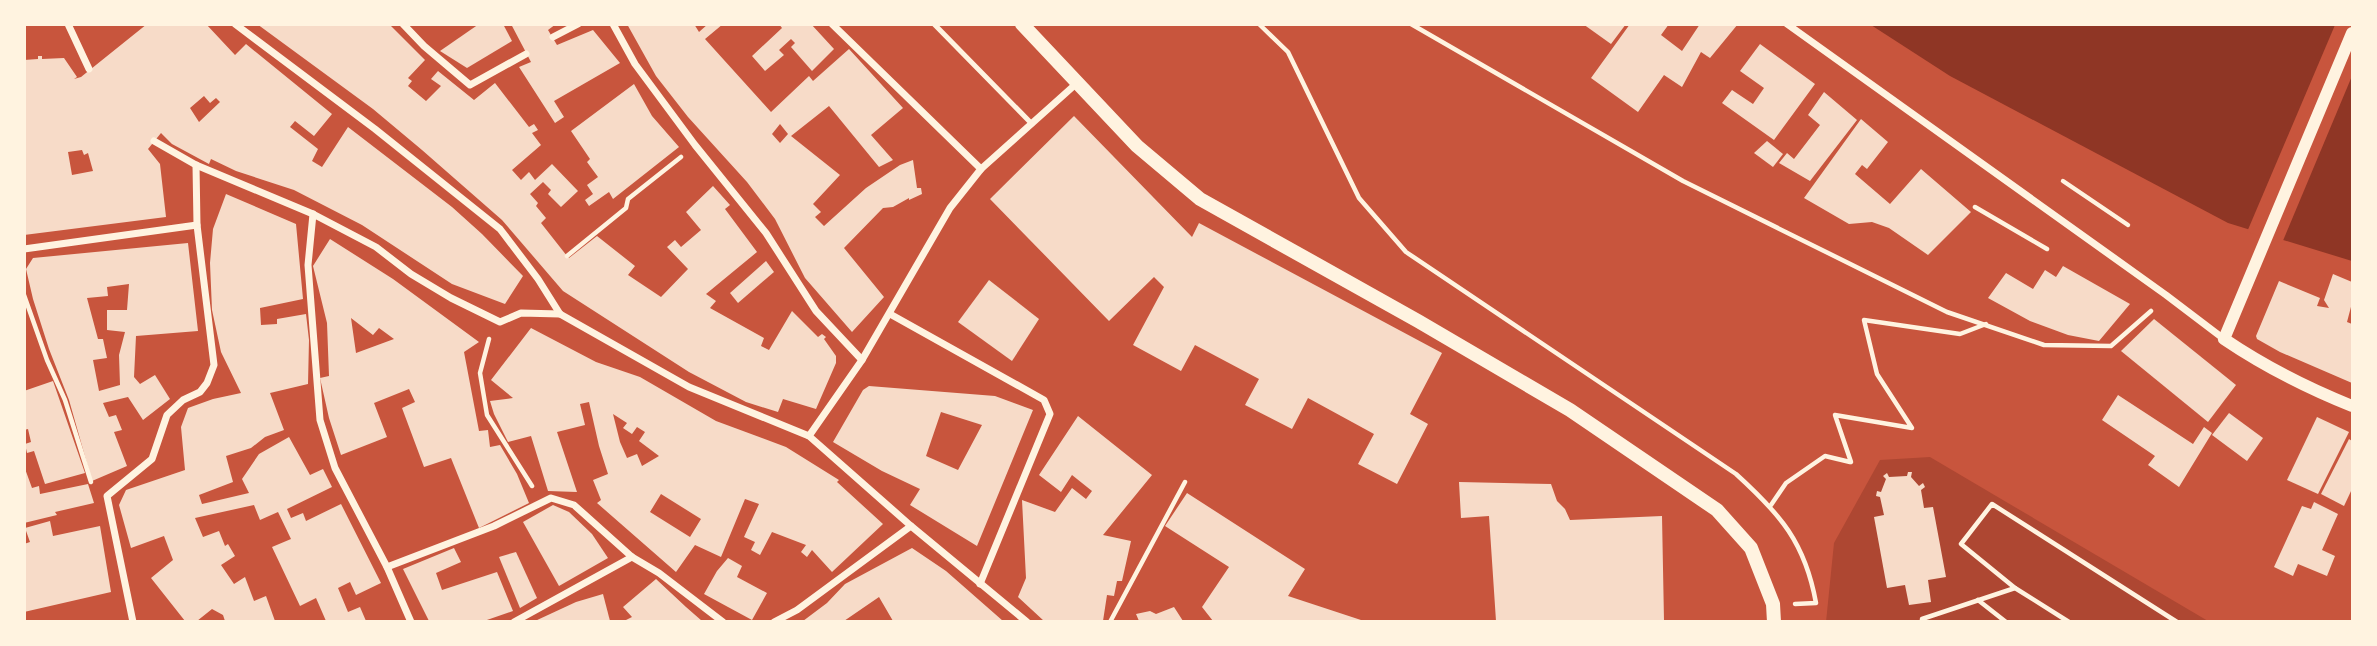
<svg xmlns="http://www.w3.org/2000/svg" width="2377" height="646" viewBox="0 0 2377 646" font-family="Helvetica,sans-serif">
<rect width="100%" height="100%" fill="#c8553d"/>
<polygon fill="#ae4732" points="1930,457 2208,621 1826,622 1834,543 1880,460"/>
<polygon fill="#8f3625" points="1871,25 2352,25 2352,261 2228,223 1950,76"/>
<polygon fill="#c8553d" points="2335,25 2352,25 2352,76 2282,243 2247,232"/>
<g fill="#f7dbc8" fill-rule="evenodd">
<path d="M147,24H206L235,55L246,44L332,114L314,136L295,121L290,127L318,149L312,161L322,167L348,127L452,207L482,234L523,276L505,304L452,284L362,225L294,190L236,171L211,159L209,164L172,144L161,133L148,149L160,164L166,217L24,235V60L38,59V56H42V59L64,58L77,77L74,79L81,77ZM204,96L210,103L216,98L220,102L199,122L190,108ZM82,150L84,155L88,153L93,171L72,175L68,152Z"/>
<polygon points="257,24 380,24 381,26 389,24 425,60 408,78 412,81 408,86 426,101 441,86 431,79 438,71 474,100 495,83 529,127 534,124 538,130 532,133 541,145 512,170 521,180 529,172 535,180 552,164 578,191 561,207 548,194 551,190 543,182 530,194 538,203 536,206 546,218 541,223 567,256 569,258 597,236 635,266 628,275 661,297 688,269 667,247 675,240 681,247 701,230 686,212 713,186 730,205 725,209 757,252 706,294 716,301 710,308 764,338 761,346 769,350 792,311 818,337 822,334 826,337 824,339 836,356 836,363 816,409 783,399 778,412 746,402 689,372 563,291 502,220 422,150 373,109"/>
<polygon points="479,24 503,24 512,41 467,68 440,51"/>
<polygon points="511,24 556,24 548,30 557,45 593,30 620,63 554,101 564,117 555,123 519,67 531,62"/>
<path d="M627,24H694L699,32L708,24H723L705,39L771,112L809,76L813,81L849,49L903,108L871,135L893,160L879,167L829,106L791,136L840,175L813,204L821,212L815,217L824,226L866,188L900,165L913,160L917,188H921L922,194L909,200V198L893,207L883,208L844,248L884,297L852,332L805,278L775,219L747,182L688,117L656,76ZM780,124L788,134L780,143L772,134Z"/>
<polygon points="779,24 811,24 834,49 812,71 791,47 795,43 791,39 779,50 784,55 765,71 752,56 782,28"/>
<polygon points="1583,24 1626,24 1611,44"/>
<polygon points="1630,24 1669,24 1661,35 1682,51 1700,24 1738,24 1710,58 1701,52 1682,87 1664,75 1638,112 1591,78"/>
<polygon points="1760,44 1815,84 1774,140 1722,103 1732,90 1753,104 1764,88 1740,71"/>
<polygon points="634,84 652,116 679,147 613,199 609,192 589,206 585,200 593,194 587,185 598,177 587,162 590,159 571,131"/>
<polygon points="1824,92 1857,120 1810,181 1779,163 1787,153 1794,159 1820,125 1808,115"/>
<polygon points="1074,116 1192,237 1199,223 1442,353 1410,414 1428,424 1397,484 1358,464 1374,434 1308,398 1292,429 1245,405 1259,379 1195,345 1181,371 1133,345 1164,287 1154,277 1109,321 990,199"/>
<polygon points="1861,119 1888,142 1867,169 1862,165 1855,174 1890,204 1921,169 1971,212 1928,255 1889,228 1872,222 1849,224 1804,198"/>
<polygon points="1767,141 1783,154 1773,167 1754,153"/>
<polygon points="226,194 296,224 303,299 260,308 261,325 277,324 277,319 306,314 309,340 308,384 270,393 284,430 265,437 251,448 226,456 233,482 199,495 202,504 249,493 242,479 259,454 289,437 310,475 323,469 332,487 287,509 291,518 303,513 306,521 341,504 381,583 356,595 350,582 338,588 348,612 360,607 366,621 326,621 316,598 300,606 272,547 291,539 278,512 260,520 254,505 195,518 203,537 219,531 225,546 228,544 235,556 221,565 234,584 245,577 254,601 266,596 275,621 225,621 223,615 212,609 197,621 185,621 151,578 173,560 164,536 131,548 119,505 126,490 185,470 181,427 188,408 213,399 241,393 221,352 212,310 210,263 213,229"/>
<path d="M330,239L393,279L479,342L464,352L479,431L488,430L490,447L500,445L517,474L529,503L479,528L451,458L424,467L402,408L415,402L409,389L374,403L387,437L341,455L329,418L320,378L329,376L327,323L313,266ZM351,318L373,335L379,328L394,339L356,353Z"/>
<path d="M188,243L198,331L136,336L134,377L140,384L155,375L170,399L143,420L128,397L103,403L109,417L116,415L122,430L114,432L127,466L92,481L69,400L49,349L33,299L26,269L33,258ZM129,284L127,310H107V330L125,332L119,355L120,385L99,391L93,360L107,358L103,339H98L87,298L108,296L107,287Z"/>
<polygon points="766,261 774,272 738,303 730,293"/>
<polygon points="2063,266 2130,304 2099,341 2068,335 2030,321 1988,298 2006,273 2033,289 2045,270 2056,277"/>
<polygon points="2333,274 2352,282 2352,303 2347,322 2352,324 2352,383 2280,352 2257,339 2256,336 2279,281 2320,298 2317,306 2329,308 2324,300"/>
<polygon points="989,280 1039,319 1012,361 958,322"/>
<polygon points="2154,319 2236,385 2208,422 2121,351"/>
<path d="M531,328L596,362L640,377L716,421L786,447L839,480L837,482L883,524L832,572L812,550L807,557L801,552L806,545L772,532L760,555L751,550L755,542L744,537L759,504L745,499L721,557L695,545L676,572L597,503L601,500L593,480L608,474L599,446L589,402L580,404L585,425L557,432L577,492L548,491L531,436L508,442L494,414L490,401L513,398L491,380ZM613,414L627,423L623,428L632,434L637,427L645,432L639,441L659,456L642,466L637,454L627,458L620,442ZM661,494L701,519L690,537L650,512Z"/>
<polygon points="53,381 85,473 45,484 34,451 27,453 25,444 31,442 28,429 24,430 24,391"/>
<path d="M869,386L995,396L1033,410L977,546L910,505L920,489L882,471L833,442L863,390ZM941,412L982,425L958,470L926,456Z"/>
<polygon points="2118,395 2193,444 2204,427 2212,433 2179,487 2148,465 2155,456 2102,420"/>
<polygon points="2229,413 2263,438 2247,461 2212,435"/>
<polygon points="1078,416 1152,475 1103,535 1131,541 1122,581 1117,581 1114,596 1107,595 1103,621 1044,621 1018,597 1026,578 1022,500 1055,512 1072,488 1086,499 1092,491 1072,475 1061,492 1039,475"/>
<polygon points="2317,417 2349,432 2318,494 2287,480"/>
<polygon points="2349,439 2352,441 2352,489 2344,506 2321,494"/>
<polygon points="24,466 32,488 39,486 40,494 88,484 94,503 55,512 57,515 24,523"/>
<polygon points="1908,472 1912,472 1911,477 1919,486 1923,483 1925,487 1921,490 1924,508 1933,507 1946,577 1928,580 1931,602 1909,605 1905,585 1887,588 1874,517 1884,515 1880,497 1876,496 1877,491 1881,492 1886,479 1883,476 1887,473 1889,477 1907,476"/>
<polygon points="1459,482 1551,484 1557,501 1565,509 1570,520 1662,516 1664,621 1496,621 1489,516 1461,518"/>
<polygon points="1187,493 1305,569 1288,596 1364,621 1213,621 1202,607 1229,567 1165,526"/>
<polygon points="2314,502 2338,514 2322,550 2335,556 2327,576 2298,564 2293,576 2274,567 2302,506 2311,509"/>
<polygon points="553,505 569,512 592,534 608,558 559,586 523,522"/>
<polygon points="50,521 53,536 100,526 111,592 24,612 24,544 30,542 25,528"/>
<polygon points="454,548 461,562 436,573 442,590 497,572 513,611 484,621 429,621 403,569"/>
<polygon points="912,548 946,571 1003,621 893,621 879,597 844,621 803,621 827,603 845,584"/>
<polygon points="516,552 537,598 520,608 499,557"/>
<polygon points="728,558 742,566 737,577 767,593 752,620 704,594 717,571"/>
<polygon points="656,579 686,607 702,621 624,621 632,617 623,607"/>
<polygon points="603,594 610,621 535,621 576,602"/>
<polygon points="1174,607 1183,621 1139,621 1136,614 1150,611 1156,614"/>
</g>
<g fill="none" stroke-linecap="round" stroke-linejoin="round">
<g stroke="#fff3e0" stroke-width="4.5">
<path d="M1259,24L1288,52L1359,198L1406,252L1736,474C1780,514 1805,542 1816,603L1795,604"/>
<polyline points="1411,24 1683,181 1947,312 2044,345 2111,346 2151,311"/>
<polyline points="2063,181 2128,225"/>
<polyline points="1975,207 2047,249"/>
<polyline points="567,256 626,208 628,199 681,157"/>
<polyline points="24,295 47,360 65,400 91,482"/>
<polyline points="489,339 480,373 487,415 532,486"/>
<polyline points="1851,462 1835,415 1912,428 1877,374 1864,320 1960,334 1986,324"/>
<polyline points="1771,505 1786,483 1825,456 1850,462"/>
<polyline points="1978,600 2006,622"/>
<polyline points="1110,622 1185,482"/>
<polyline points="1922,622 1922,619 2015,588"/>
<polyline points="2069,622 2015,588 1961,544 1992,504 2177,622"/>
</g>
<polyline stroke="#fff3e0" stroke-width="5" points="934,24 1032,124"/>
<g stroke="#fff3e0" stroke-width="7">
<polyline points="68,24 89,69"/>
<polyline points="235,24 375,129 500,229 538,279 560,314 689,387 809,436 911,526 1027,622"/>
<polyline points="403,24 424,46 470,85 526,54"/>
<polyline points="613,24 635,64 695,145 766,233 816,311 862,360"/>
<polyline points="832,24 981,169"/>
<polyline points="1787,24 2166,295 2224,339"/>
<polyline points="553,37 578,24"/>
<polyline points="154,141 196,165 313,214 376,247 411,274 451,298 500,322 521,313 560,314"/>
<polyline points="313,214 308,265 320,420 335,468 387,567 411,622"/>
<polyline points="24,249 197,225"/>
<polyline points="890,314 1044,400 1050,414 980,584"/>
<polyline points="809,436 862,360 950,208 981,169 1077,83"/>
<polyline points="387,567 494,526 551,498 574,505 632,557 659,573 723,622"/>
<polyline points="133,622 107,496 152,459 167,415 183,400 200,392 207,383 214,365 197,225 196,165"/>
<polyline points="514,622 632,557"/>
<polyline points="774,622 797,610 911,526"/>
</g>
<path stroke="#fff3e0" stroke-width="12" d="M2352,33L2224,339C2264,366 2307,388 2352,406"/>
<polyline stroke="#fff3e0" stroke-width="14" points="1022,24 1137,146 1200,199 1418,321 1570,410 1717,510 1751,548 1773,604 1774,622"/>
</g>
<rect width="2377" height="646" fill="none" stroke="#fff3e0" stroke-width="52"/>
</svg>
